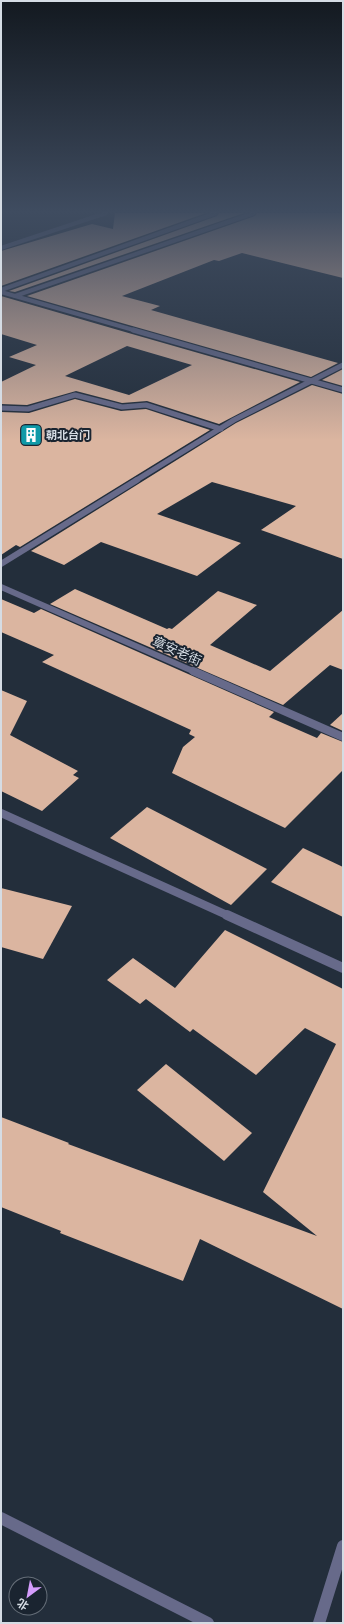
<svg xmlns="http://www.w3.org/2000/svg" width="344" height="1624" viewBox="0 0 344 1624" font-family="Rubik,'Noto Sans SC',sans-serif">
<rect width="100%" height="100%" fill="#232e3b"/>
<g fill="#dbb5a0" fill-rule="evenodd">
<polygon points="115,213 206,213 1,286 1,251 92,224 113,229"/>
<polygon points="219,213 244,213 15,292 9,291 217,216"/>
<polygon points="257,213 343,213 343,278 242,253 219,261 214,260 122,296 160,306 151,310 338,363 311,377 27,296 255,216"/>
<path d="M1,296L132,334L300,382L219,424L147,401L122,403L76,391L27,405L1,404V382L36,365L9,357L37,345L1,334ZM127,346L192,365L129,395L65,376Z"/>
<polygon points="343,369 343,386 322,380"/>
<polygon points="312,385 343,394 343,559 261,530 296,506 212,482 157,514 241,543 197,576 101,542 64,565 31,551 236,423"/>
<polygon points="75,399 121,411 146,409 210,430 20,547 16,545 1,555 1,412 29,413"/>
<polygon points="75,589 167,629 169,628 172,629 218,591 257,605 210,645 270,671 343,610 343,670 330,665 283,705 50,604"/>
<polygon points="1,599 34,613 41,609 274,712 269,717 317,738 321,733 343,742 343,770 285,828 172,773 183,747 195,737 189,734 191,730 42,662 54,655 1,632"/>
<polygon points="1,690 27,701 10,735 78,771 73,775 79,778 42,811 1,791"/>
<polygon points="343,713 343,731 330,725"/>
<polygon points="147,807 267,869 231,905 110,838"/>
<polygon points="303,848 343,867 343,917 271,882"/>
<polygon points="1,888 72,906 43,959 1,947"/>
<polygon points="225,930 343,989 343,1309 200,1239 183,1281 60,1233 61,1231 1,1207 1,1117 69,1143 68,1144 317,1236 263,1192 336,1044 305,1028 256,1075 193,1029 190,1032 146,999 140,1004 107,980 133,958 175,988"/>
<polygon points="166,1064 252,1133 224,1161 137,1090"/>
</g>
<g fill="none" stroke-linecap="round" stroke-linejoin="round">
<polyline stroke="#676a8a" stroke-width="5" points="1,408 28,409 75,395 122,407 146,405 221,429"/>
<g stroke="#676a8a" stroke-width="4">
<polyline points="1,248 106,213"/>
<polyline points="1,290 216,213"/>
<polyline points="1,292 137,331"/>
<polyline points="15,296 254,213"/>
</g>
<g stroke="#676a8a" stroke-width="5">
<polyline points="133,330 343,390"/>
<polyline points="135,481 234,420 343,365"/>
</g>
<g stroke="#676a8a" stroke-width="6">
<polyline points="1,564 137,480"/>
<polyline points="1,587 195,672"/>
</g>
<g stroke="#676a8a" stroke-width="8">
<polyline points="193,671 343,737"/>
<polyline points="1,813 229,916"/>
</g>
<polyline stroke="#676a8a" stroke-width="10" points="227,915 343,968"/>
<polyline stroke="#676a8a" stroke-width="12" points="1,1518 208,1623"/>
<polyline stroke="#676a8a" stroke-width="12" points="319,1623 343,1546"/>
</g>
<linearGradient id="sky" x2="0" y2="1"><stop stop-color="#131920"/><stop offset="0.48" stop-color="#3f4c60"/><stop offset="1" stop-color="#3f4c60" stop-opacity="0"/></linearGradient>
<rect width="344" height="440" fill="url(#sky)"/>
<defs>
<g id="building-square" transform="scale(1.15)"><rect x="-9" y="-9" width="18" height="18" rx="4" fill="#0f9aa8" stroke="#1a2430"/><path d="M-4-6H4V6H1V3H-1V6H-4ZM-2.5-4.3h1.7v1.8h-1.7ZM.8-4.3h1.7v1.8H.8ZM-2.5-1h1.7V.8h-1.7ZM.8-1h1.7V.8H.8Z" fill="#fff"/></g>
</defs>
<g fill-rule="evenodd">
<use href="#building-square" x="31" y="435"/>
</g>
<g text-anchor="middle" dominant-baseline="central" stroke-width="4" stroke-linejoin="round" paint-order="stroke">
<g font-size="11" font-weight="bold" fill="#d5dce4" stroke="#1a2430" text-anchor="start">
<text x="46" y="435">朝北台门</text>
</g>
<g font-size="13" fill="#d5dce4" stroke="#1a2430">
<text transform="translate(177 651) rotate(24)">章安老街</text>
</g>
</g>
<rect width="344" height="1624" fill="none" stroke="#d5dce4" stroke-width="4"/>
<g transform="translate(28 1596) rotate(212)"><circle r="19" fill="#1a2430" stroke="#656e78"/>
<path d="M0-3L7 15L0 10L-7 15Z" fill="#d49cfc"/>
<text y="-6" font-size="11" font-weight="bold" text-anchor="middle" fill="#d5dce4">北</text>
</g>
</svg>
